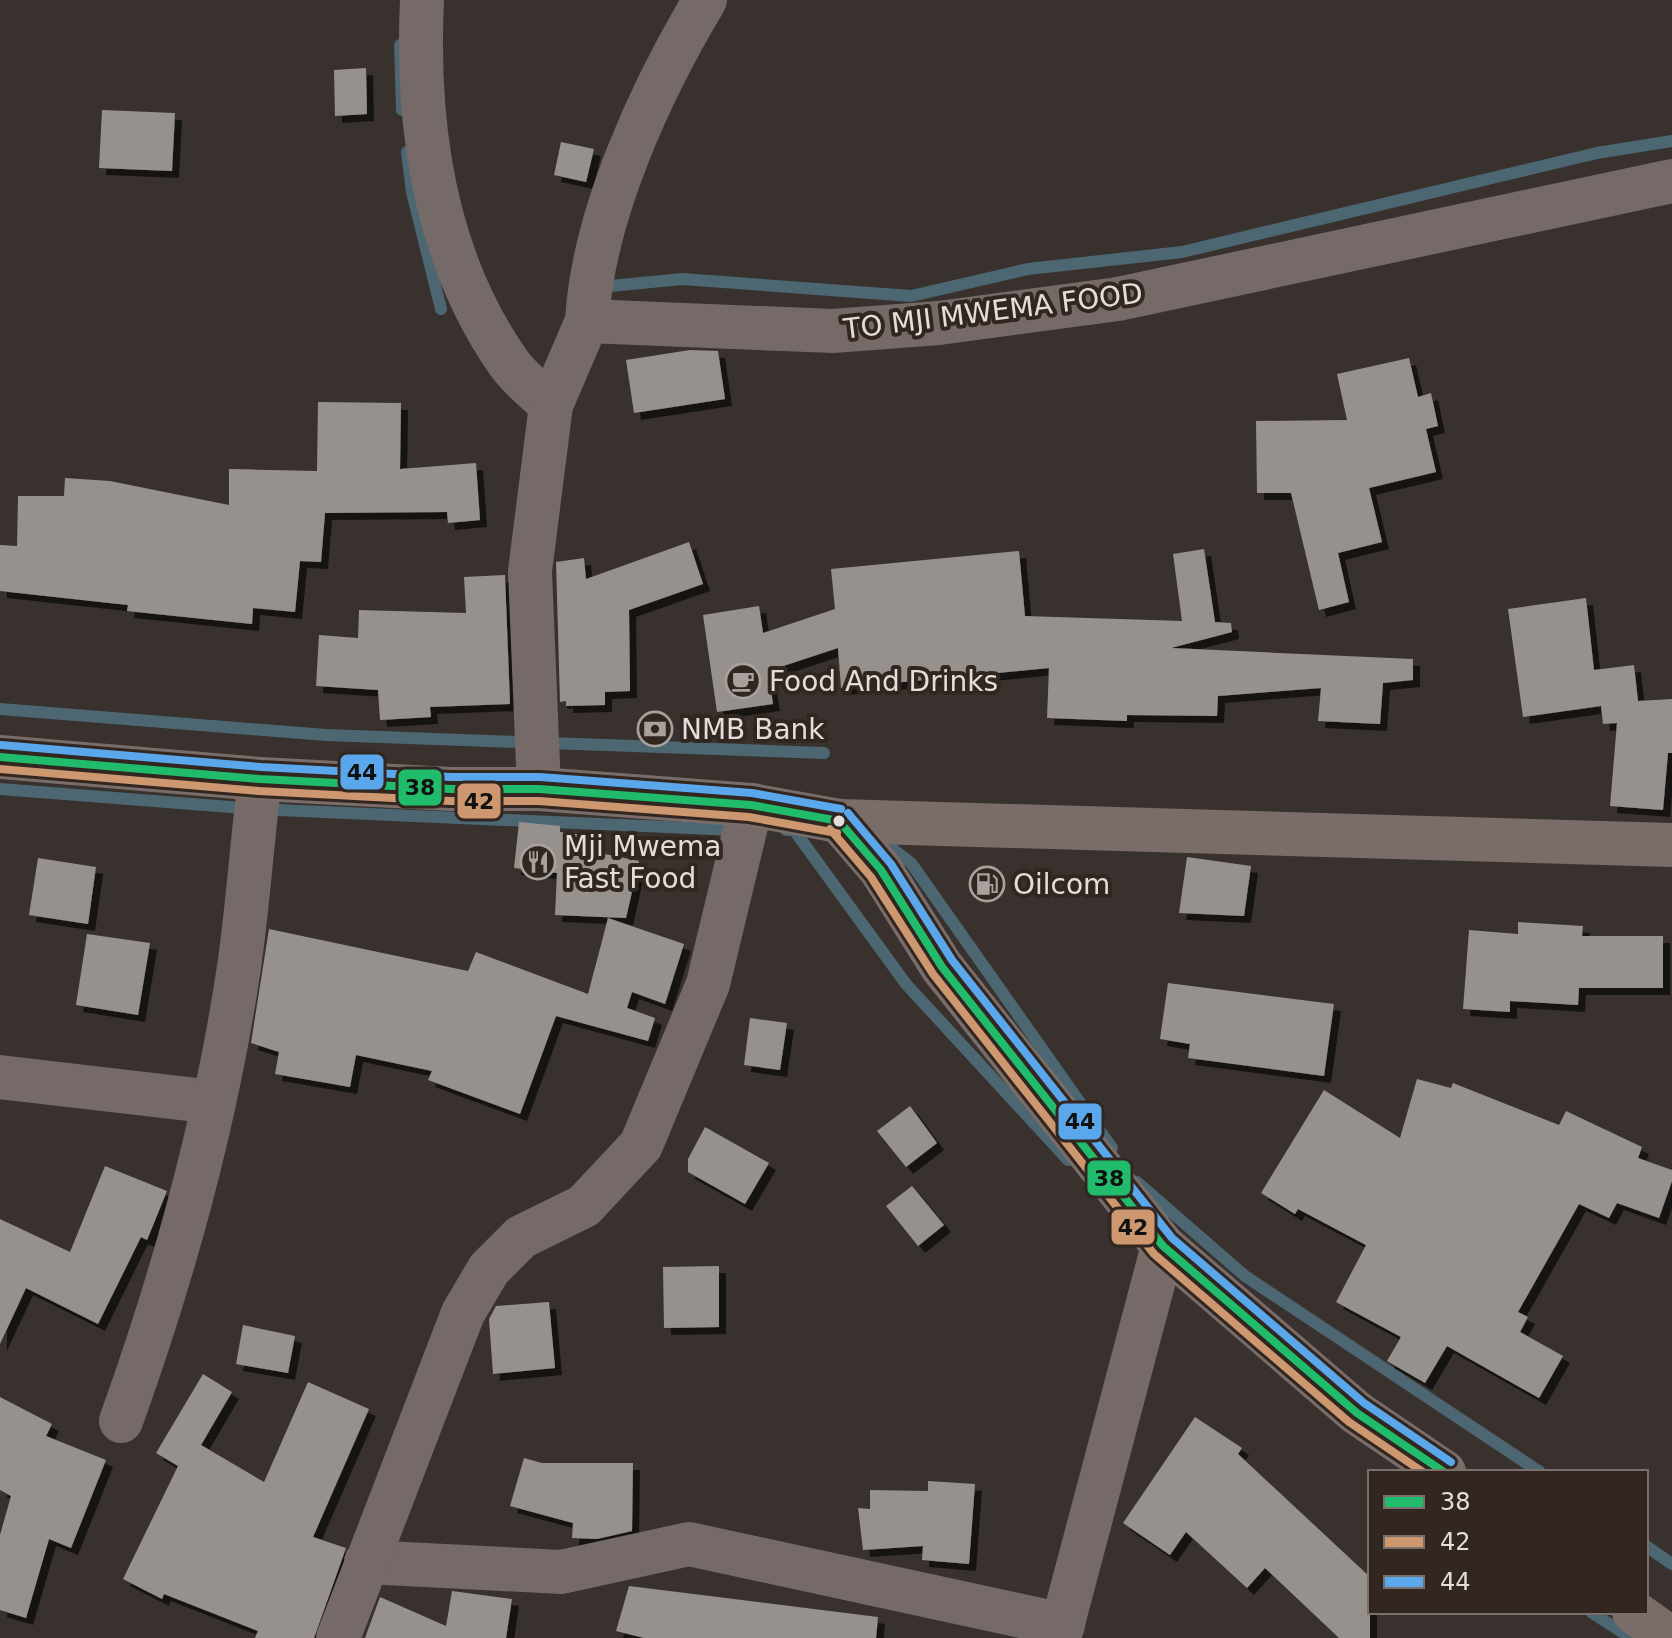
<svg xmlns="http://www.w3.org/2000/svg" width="1672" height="1638" viewBox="0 0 1672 1638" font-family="'DejaVu Sans',sans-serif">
<defs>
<filter id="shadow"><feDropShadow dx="7" dy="7" stdDeviation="0" flood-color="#0009"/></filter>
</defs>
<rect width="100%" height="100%" fill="#38312d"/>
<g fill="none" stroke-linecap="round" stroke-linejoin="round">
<g stroke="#4c6772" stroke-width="12">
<polyline points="400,45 402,110"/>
<polyline points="407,152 412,192 441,309"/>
<polyline points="600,287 682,279 911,296 1028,269 1182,252 1597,153 1672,141"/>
<polyline points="0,709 326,735 824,753"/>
<polyline points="0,789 256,809 735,830"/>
<polyline points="786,830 794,830 906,984 1068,1160"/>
<polyline points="882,841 911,863 1112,1148"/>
<polyline points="1137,1182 1245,1276 1540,1472"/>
<polyline points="1646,1546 1672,1564"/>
<polyline points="1591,1612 1631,1638"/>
</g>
</g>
<g fill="#97918d" filter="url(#shadow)">
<polygon points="366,68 367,114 335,116 334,70"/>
<polygon points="102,110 175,113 172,171 99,168"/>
<polygon points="561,142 594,149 586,182 554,175"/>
<polygon points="690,350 718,351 725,399 634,413 626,360"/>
<polygon points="1409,358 1418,397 1431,393 1438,426 1426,429 1436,472 1369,488 1382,542 1338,553 1349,602 1319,610 1291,493 1257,493 1256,421 1347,420 1337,374"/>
<polygon points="318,402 401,403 400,469 476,463 480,520 448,523 447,512 325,513 321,562 300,561 295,612 253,608 252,624 127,611 128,605 0,591 0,545 17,546 18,496 64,496 65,478 110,481 229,505 229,469 317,471"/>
<polygon points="689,542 703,584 629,610 630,691 605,692 605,705 566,706 566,701 560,702 556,562 584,558 586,579"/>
<polygon points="1204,549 1215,622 1231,623 1232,632 1171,648 1413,659 1413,680 1383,683 1380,724 1318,721 1321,688 1218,696 1217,716 1127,715 1127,721 1047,718 1049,668 841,688 838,648 768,671 773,704 717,712 703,615 759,606 763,633 835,609 831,569 1019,551 1025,616 1182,621 1173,554"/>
<polygon points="505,575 510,704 430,707 431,717 380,720 378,690 316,686 319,635 358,638 359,610 466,613 464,577"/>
<polygon points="1586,598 1594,670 1634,665 1638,701 1672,699 1672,753 1668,753 1663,810 1610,806 1617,723 1603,724 1601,706 1523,717 1508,609"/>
<polygon points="519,822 560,826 560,832 597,837 595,852 639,861 626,918 555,915 557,873 514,868"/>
<polygon points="1187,857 1251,866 1244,916 1179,913"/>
<polygon points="38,858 96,867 88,924 29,915"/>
<polygon points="608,918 684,944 665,1004 632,992 627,1008 655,1018 648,1041 556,1016 520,1114 428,1080 432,1071 356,1055 350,1087 275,1074 279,1052 251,1043 269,929 468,971 476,952 588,994"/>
<polygon points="1518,922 1583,926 1582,936 1663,936 1663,988 1579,988 1578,1005 1510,1001 1510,1012 1463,1009 1469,930 1518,934"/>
<polygon points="87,934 150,943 138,1015 76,1005"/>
<polygon points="1168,983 1334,1004 1324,1076 1188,1058 1190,1044 1160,1039"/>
<polygon points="750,1018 787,1023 780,1070 744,1065"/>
<polygon points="1417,1079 1451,1088 1453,1083 1559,1125 1566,1111 1642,1147 1638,1158 1672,1170 1672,1181 1659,1218 1617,1203 1609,1218 1579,1204 1518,1312 1528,1317 1520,1332 1563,1356 1539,1398 1447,1346 1425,1383 1387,1361 1401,1337 1336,1302 1366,1245 1298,1209 1295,1214 1261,1193 1324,1090 1400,1138"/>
<polygon points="910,1106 937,1143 906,1167 877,1131"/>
<polygon points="705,1127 769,1163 745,1204 688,1172 688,1159"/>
<polygon points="105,1166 167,1191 147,1240 141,1237 98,1324 26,1288 0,1344 0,1219 70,1252"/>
<polygon points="912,1186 944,1225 918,1246 886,1206"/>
<polygon points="719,1266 719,1327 664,1328 663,1267"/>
<polygon points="549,1302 555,1368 493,1374 489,1319 496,1306"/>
<polygon points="243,1325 295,1336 288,1373 236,1364"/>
<polygon points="203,1374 232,1392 201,1445 264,1482 308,1382 369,1409 313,1537 346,1548 314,1638 255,1638 258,1631 164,1594 162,1599 123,1579 178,1466 156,1453"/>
<polygon points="0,1397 52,1424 46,1436 106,1460 71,1548 49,1539 26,1618 0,1610 0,1535 11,1496 0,1490"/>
<polygon points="1195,1417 1242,1448 1238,1454 1370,1577 1370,1638 1339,1638 1265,1568 1247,1588 1186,1532 1170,1555 1123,1523"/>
<polygon points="524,1458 542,1463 633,1463 632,1531 597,1539 572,1538 573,1523 510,1506"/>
<polygon points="928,1481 975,1484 969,1564 922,1560 923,1546 863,1550 858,1508 870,1509 870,1490 928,1491"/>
<polygon points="629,1586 878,1617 876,1638 644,1638 616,1631"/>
<polygon points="452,1591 512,1599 506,1638 365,1638 380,1597 446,1626"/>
</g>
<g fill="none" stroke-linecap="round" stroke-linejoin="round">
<g stroke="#756a68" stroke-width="44">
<path d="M422,0C416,126 434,256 508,362C519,378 537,392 551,405"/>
<path d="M587,321C593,215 651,90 705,0"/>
<polyline points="539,789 530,571 551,405 587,321 833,331 939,323 1118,299 1672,181"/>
<polyline points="0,1077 214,1102"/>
<path d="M121,1421C174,1274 216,1122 239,967C248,905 252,841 260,779"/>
<polyline points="366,1562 561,1572 689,1544 1063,1625"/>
<polyline points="338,1638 463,1313 489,1269 521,1237 584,1206 641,1145 708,984 751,805"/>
<polyline points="1059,1638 1163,1246"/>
</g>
<g stroke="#796c69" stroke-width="44">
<polyline points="0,757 260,779 451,789 539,789 751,805 839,821 1672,845"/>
<polyline points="839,821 881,870 942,967 1163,1246 1357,1413 1444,1472"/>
<polyline points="1634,1612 1670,1638"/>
</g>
<g stroke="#322620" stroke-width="14">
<g id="bus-1">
<polyline points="0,757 260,779 451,789 539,789 751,805 839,821"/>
<polyline points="839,821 881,870 942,967 1163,1246 1357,1413 1444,1472"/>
</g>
</g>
<g stroke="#322620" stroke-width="14">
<g id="bus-2">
<polyline points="0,769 259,791 450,801 539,801 749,817 837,833"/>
<polyline points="830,829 871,877 933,974 1154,1254 1349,1422 1423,1472"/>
</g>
</g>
<g stroke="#322620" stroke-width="14">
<g id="bus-3">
<polyline points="1,745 261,767 451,777 540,777 752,793 841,809"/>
<polyline points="848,813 891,864 952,960 1172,1238 1364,1403 1451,1462"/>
</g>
</g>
<use href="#bus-1" stroke="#20bc6c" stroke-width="8"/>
<use href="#bus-2" stroke="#cd976f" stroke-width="8"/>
<use href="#bus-3" stroke="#5aa8eb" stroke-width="8"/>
</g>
<defs>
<g id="cafe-ring" transform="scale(1.8)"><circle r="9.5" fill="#322620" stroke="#a8a19d" stroke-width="1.5"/><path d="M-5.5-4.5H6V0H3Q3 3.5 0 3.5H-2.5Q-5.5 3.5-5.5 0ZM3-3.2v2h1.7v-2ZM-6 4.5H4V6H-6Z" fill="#a8a19d"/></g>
<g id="bank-ring" transform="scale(1.8)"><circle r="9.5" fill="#322620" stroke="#a8a19d" stroke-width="1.5"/><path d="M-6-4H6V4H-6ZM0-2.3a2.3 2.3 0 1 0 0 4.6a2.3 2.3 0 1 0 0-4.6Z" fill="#a8a19d"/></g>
<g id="restaurant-ring" transform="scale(1.8)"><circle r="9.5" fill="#322620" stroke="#a8a19d" stroke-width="1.5"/><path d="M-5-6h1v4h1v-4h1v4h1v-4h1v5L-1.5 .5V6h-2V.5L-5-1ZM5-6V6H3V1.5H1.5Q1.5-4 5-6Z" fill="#a8a19d"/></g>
<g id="fuel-ring" transform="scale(1.8)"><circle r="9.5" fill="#322620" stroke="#a8a19d" stroke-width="1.5"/><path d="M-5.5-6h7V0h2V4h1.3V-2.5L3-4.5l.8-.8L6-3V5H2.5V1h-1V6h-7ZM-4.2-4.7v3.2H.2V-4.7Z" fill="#a8a19d"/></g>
</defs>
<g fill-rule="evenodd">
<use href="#cafe-ring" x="743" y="681"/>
<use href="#bank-ring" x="655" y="729"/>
<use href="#restaurant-ring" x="538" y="862"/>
<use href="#fuel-ring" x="987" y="884"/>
</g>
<circle fill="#e5ddd9" stroke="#322620" stroke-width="3" cx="839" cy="821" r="7"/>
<g text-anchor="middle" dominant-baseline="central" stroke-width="8" stroke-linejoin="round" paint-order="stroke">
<g font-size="28" fill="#e5ddd9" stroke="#322620">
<text transform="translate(993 311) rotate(-7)">TO MJI MWEMA FOOD</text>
</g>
<g font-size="28" fill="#e5ddd9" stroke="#322620" text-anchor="start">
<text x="769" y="681">Food And Drinks</text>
<text x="681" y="729">NMB Bank</text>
<text x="564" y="846">Mji Mwema<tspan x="564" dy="32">Fast Food</tspan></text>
<text x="1013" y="884">Oilcom</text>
</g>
</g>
<g stroke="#322620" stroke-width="3">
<rect x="339" y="753" width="46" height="38" rx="8" fill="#5aa8eb"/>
<rect x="397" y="768" width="46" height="39" rx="8" fill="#20bc6c"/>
<rect x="456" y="782" width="46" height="38" rx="8" fill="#cd976f"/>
<rect x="1057" y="1102" width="46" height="39" rx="8" fill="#5aa8eb"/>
<rect x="1086" y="1159" width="46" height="38" rx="8" fill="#20bc6c"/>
<rect x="1110" y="1208" width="46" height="38" rx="8" fill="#cd976f"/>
</g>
<g font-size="22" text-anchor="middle" font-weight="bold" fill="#111">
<text x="362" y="780">44</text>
<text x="420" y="795">38</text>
<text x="479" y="809">42</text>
<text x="1080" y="1129">44</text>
<text x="1109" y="1186">38</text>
<text x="1133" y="1235">42</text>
</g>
<rect x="1368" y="1470" width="280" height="144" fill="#322620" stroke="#7a6f6a" stroke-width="2"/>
<rect x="1384" y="1496" width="40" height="12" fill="#20bc6c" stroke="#7a6f6a" stroke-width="2"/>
<text x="1440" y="1510" font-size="24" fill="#e5ddd9">38</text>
<rect x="1384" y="1536" width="40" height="12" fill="#cd976f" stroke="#7a6f6a" stroke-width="2"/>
<text x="1440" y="1550" font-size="24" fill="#e5ddd9">42</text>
<rect x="1384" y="1576" width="40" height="12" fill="#5aa8eb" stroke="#7a6f6a" stroke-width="2"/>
<text x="1440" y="1590" font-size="24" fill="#e5ddd9">44</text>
</svg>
